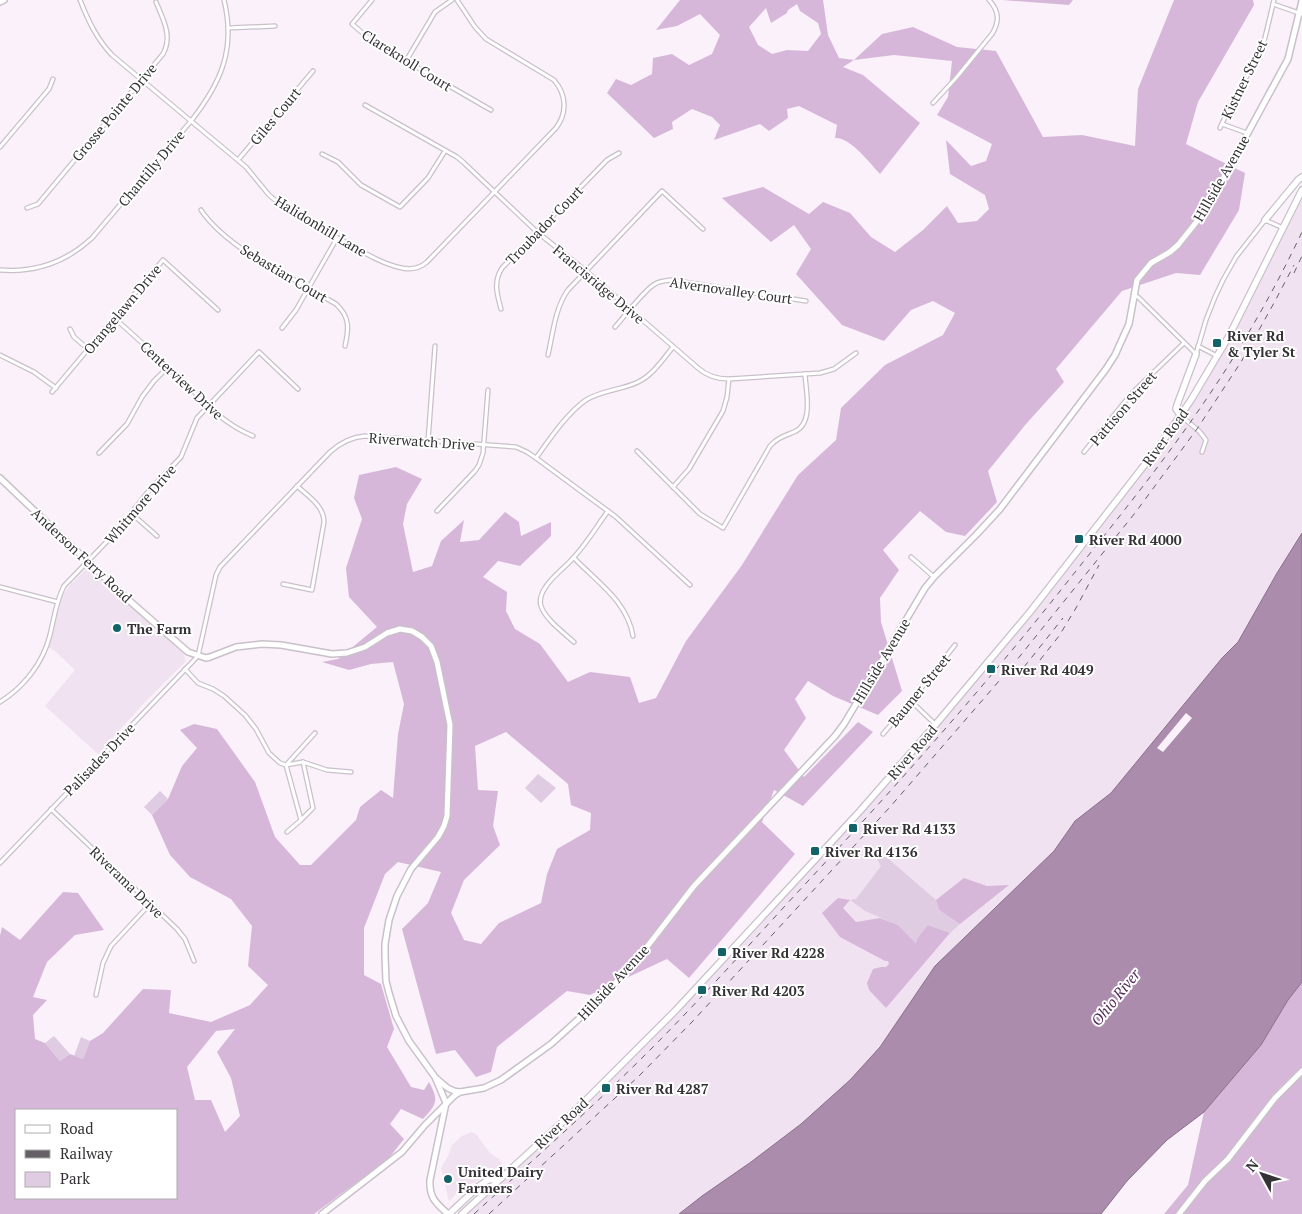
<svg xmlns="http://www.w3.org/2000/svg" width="1302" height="1214" viewBox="0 0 1302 1214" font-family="'PT Serif',serif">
<rect width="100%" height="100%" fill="#faf1fb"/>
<g fill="#f1e2f2">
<polygon points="1302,190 1302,533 1277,573 1238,642 1222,658 1111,793 1075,821 1054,851 850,1080 801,1124 751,1162 702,1196 679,1214 462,1214 631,1056 860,811 997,652 1160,445 1218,356"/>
<polygon points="88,567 92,568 184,654 186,661 145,702 98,754 45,706 75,670 55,651 48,647 63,595 70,585"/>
<polygon points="471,1132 476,1134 490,1153 499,1159 502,1164 476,1182 463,1187 449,1201 441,1168 448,1156 452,1145 462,1136"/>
</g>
<g fill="#e0cce2">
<polygon points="538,774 556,788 541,803 525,788"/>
<polygon points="160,791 168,799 152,815 144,807"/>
<polygon points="877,849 936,900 939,910 960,924 950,933 928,925 916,945 898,925 865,911 850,900 856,899 881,866 876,857 871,856"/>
<polygon points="54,1036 70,1054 60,1061 45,1043"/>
<polygon points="81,1037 90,1041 83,1059 74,1056"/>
</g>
<g fill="#d7b7d9" fill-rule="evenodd">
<path d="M680,0H823L828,35L839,58L854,60L882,34L913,27L957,47L996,51L1043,137L1082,135L1135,146L1138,89L1174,0H1253L1254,5L1198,102L1186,144L1245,173L1239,210L1200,275L1176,273L1122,291L1056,369L1064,382L1026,424L988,471L997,502L965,536L946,532L920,511L883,550L899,570L880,598L881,622L902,691L878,715L833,696L808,681L795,699L806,718L784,750L804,777L858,722L873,732L803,806L774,790L762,822L795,854L689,978L667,959L590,995L567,991L497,1047L491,1072L476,1077L455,1050L436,1054L402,929L428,903L441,872L398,862L385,874L364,928V975L381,984L394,1029L387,1047L411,1087L424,1090L429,1082C439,1100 437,1104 423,1119L401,1109L390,1124L404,1139L389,1158L314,1214H0V936L2,927L20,940L63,892L78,893L104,930L75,935L47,962L33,997L47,1000L33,1015L35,1039L45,1043L60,1061L70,1054L83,1059L90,1041L103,1033L143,989L171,990L169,1013L211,1022L250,1005L268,985L248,966L252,926L231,899L190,877L170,855L152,815L168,799L182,766L197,748L180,730L194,724L217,729L255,782L275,837L300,865H311L356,820L360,807L381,790L393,798L398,734L404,704L393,662L371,664L349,670L322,662L338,659L377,627L349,597L346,568L362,519L354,498L359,475L396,467L422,479L407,504L403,524L413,572L432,566L441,541L464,520L460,542L479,540L505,512L519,522L521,536L551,522V536L520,566L498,561L483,577L507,592L506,611L515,629L540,644L568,682L590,672L630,677L639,703L656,698L686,641L742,565L798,475L836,440L841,408L885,365L943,335L955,313L933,301L911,310L884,341L842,325L796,274L811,249L794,225L771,242L722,198L763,187L809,214L823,202L850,213L871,237L895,252L923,230L947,206L958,223L977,221L989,209L985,195L950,174L946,140L971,166L986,161L992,144L937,115L948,97L952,61L894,55L854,60L843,67L863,75L920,123L880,174C870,163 850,137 835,138L837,125L799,106L787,109L788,118L769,131L760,124L714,140L720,125L712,117L692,109L672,122L673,129L654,138L607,93L616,79L631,85L652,74L653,58L672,54L689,65L712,54L720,35L700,14L677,26L656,30ZM797,4L800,11L818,23L821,34L808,51L787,50L772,54L758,45L749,27L766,8L771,23L787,13L788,10ZM506,732L568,784L571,805L591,813L590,830L557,849L547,874L541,903L499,923L481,944L464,940L451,913L464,880L500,845L493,826L498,791L478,790L475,746ZM235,1029L217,1052L231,1078L240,1116L225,1132L211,1100H195L187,1067L216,1031ZM16,1110H176V1198H16Z"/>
<polygon points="1002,0 1073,0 1069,5"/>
<polygon points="964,878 987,886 1009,885 960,924 939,910 936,900"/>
<polygon points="838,898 850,900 843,908 856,922 880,918 898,925 916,944 917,939 928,925 950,933 886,1008 869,990 867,983 873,969 881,967 886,967 889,964 888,961 885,961 840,937 822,913"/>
<polygon points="1302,982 1302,1214 1164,1214 1188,1185 1204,1112 1261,1045 1288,1000"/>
</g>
<polygon fill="#ab8cad" stroke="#887189" points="1302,533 1302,982 1288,1000 1261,1045 1204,1112 1167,1140 1127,1181 1101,1214 679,1214 702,1196 751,1162 801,1124 850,1080 880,1047 935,966 1054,851 1075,821 1111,793 1222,658 1238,642 1277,573"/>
<polygon fill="#faf1fb" points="1186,713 1192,718 1163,752 1157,748"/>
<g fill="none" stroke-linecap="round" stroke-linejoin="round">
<g stroke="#c9c1ca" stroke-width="5.5">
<g id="street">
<path d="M80,0C88,20 96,38 112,55L246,167L269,195L281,205C302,218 324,230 345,242C363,252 382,264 402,268C411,270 420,268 427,262L556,128C568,112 566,94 554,80L486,39L475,27L457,0"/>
<polyline points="372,0 352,24 373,42 491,110"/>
<polyline points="1273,4 1302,14"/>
<polyline points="228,28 275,26"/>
<polyline points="406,61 435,12 452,0"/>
<path d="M933,103L956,78L992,34C1000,21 999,11 989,0"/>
<path d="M365,105L457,157L463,162L537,232L586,271L698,368C707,376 717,379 729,379L820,373L834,369L856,353"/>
<polyline points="1222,124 1247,133"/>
<polyline points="1220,128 1231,104 1262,50 1274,0"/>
<polyline points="0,147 49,89 53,79"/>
<polyline points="322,154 338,162 361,185 400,207 428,178 445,151"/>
<polyline points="238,160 313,71"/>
<path d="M27,208L38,204L163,54C173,36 163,19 156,2"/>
<path d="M201,210C213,228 230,241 248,253L336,304C350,317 349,328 345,346"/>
<path d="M0,270C36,273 66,262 92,238L191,121C221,83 236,49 224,0"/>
<polyline points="1134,296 1138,297 1196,354 1206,320 1215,297 1223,280 1236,257 1265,220 1283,228"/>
<path d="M501,309C497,294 493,282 502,268L607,160L619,153"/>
<path d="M114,318C139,339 162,362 186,384C207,405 224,424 253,436"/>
<path d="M615,327C625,316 644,290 655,284C660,281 665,281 671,280L806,301"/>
<polyline points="282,328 296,310 337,238"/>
<polyline points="70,329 74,337 88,349"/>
<polyline points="1198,346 1217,356"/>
<polyline points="0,355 34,372 56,388"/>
<path d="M548,355C553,333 555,308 568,290L662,191L703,229"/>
<polyline points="52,392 163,260 218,310"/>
<polyline points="1181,416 1199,431 1206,440 1202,452"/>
<polyline points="428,441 435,346"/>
<path d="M637,451L700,514L723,528L770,446C777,438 784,436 794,432C814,424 806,392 805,374"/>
<polyline points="1084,452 1132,393 1184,343"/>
<polyline points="99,453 127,424 142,397 154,381 168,367"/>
<path d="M536,458C549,440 568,412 586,400C602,390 622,390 638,382C653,375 663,359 673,347"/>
<polyline points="673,487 689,469 723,411 727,397 729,379"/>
<polyline points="437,511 475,471 479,465 483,453 488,390"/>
<polyline points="131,513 157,536"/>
<polyline points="911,557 934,577"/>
<path d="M574,558C597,582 627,601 633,636"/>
<path d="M283,584L312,590L324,522C324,506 308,496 297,486"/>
<polyline points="0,587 58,602"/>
<path d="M574,642C564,633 545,619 541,606C539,600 542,592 545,588C552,576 565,568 574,557C587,543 597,526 608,511"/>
<polyline points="185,669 198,683 213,689 224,696 245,715 256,729 269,753 280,763 286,765 303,762 327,770 351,772"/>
<polyline points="911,701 935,724"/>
<path d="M0,702C24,687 43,663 50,635C54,619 56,601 64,586L117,531L147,493L181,457L197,418L259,352L298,389"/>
<polyline points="883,734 911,701 955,645"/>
<polyline points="303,762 313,808 301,820 286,765 315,733"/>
<polyline points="51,809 177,929 185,939 194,961"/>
<polyline points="287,832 301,820"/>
<path d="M0,863L198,656L216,575L220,567L330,452C340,443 351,437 365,436L516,447L527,452L536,458L616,517L690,585"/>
<polyline points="96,995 103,963 111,946 150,904"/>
</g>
</g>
<g stroke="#c9c1ca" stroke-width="8">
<g id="secondary">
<polyline points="0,2 4,0"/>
<path d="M0,478L124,596L188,652L206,658L210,657L236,647L262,644L281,645L332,654L347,653L365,647L387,633L400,629L412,631L422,637L431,646L437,662L450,725L447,816L444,826L438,837L411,869L397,896L389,920L385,944V956L386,981L389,993L396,1016L409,1041L435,1077L446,1103L430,1180C429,1198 436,1203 448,1214"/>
<path d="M437,1079C445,1086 449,1091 460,1092"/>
<polyline points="322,1214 402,1152 425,1125 455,1095 460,1092 484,1088 501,1080 551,1044 593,1006 633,965 694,886 835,736 844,724 925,588 934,577 976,535 1000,509 1106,369 1115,355 1129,324 1137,280 1151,263 1170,252 1178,245 1206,210 1288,59 1302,1"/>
<polyline points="1179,1214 1205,1181 1228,1159 1275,1098 1302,1071"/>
</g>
</g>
<g stroke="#c9c1ca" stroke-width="8">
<g id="primary">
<polyline points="1265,220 1298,180 1302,177"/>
<polyline points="1181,416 1176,409 1177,405 1196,354"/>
<polyline points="449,1214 479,1186 488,1180 501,1178"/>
<polyline points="462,1214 582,1104 676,1010 860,811 936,724 1030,612 1160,445 1191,400 1229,336 1302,190"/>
</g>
</g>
<use href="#street" stroke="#fff" stroke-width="3"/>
<use href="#secondary" stroke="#fff" stroke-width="5"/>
<use href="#primary" stroke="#fff" stroke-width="5.5"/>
<g stroke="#646065" stroke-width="1" stroke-dasharray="6 6" stroke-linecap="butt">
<polyline points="1294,273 1302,256"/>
<polyline points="1040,660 1059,636 1076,608 1099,565"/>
<polyline points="1024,667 1063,618"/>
<path d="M474,1214C533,1160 593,1107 650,1050C700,1000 747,947 796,894C890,793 982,690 1068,581C1115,522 1163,463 1205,401C1242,347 1274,291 1302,232"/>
<polyline points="489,1214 639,1076 692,1022 890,807 1012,666 1135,513 1197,429 1241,362 1274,303 1294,265"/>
</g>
</g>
<g fill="#126268" stroke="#fff" stroke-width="2">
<rect x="1212" y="338" width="10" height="10" rx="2.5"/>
<rect x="1074" y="534" width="10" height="10" rx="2.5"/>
<circle cx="117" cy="628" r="5"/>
<rect x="986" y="664" width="10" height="10" rx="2.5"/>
<rect x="848" y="823" width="10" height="10" rx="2.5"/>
<rect x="810" y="846" width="10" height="10" rx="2.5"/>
<rect x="717" y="947" width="10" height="10" rx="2.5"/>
<rect x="697" y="985" width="10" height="10" rx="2.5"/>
<rect x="601" y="1083" width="10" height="10" rx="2.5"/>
<circle cx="448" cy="1179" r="5"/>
</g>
<g text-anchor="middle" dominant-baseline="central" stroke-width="4" stroke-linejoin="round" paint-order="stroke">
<g font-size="14" fill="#353236" stroke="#fff">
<text transform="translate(407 60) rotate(32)">Clareknoll Court</text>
<text transform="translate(1244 79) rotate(-64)">Kistner Street</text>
<text transform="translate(114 112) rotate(-50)">Grosse Pointe Drive</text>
<text transform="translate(275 116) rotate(-50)">Giles Court</text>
<text transform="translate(151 168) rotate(-50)">Chantilly Drive</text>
<text transform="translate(1221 178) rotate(-60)">Hillside Avenue</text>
<text transform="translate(544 225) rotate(-46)">Troubador Court</text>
<text transform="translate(321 226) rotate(31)">Halidonhill Lane</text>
<text transform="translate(284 273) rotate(31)">Sebastian Court</text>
<text transform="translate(599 284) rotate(40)">Francisridge Drive</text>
<text transform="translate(731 290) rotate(8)">Alvernovalley Court</text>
<text transform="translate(122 309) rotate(-50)">Orangelawn Drive</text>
<text transform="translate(182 380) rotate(43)">Centerview Drive</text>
<text transform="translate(1123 408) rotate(-49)">Pattison Street</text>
<text transform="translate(1165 437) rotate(-54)">River Road</text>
<text transform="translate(422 441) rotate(4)">Riverwatch Drive</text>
<text transform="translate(140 504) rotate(-49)">Whitmore Drive</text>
<text transform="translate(82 555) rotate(43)">Anderson Ferry Road</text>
<text transform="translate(881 661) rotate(-59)">Hillside Avenue</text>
<text transform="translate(919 690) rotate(-51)">Baumer Street</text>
<text transform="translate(912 752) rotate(-49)">River Road</text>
<text transform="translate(99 759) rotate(-46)">Palisades Drive</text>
<text transform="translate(127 882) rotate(44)">Riverama Drive</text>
<text transform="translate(613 982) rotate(-47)">Hillside Avenue</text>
<text transform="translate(561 1123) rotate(-43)">River Road</text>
</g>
<g font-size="14" font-weight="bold" fill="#353236" stroke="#fff" text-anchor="start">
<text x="1227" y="335">River Rd<tspan x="1227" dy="16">&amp; Tyler St</tspan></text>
<text x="1089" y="539">River Rd 4000</text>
<text x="127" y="628">The Farm</text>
<text x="1001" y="669">River Rd 4049</text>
<text x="863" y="828">River Rd 4133</text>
<text x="825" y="851">River Rd 4136</text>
<text x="732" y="952">River Rd 4228</text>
<text x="712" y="990">River Rd 4203</text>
<text x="616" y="1088">River Rd 4287</text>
<text x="458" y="1171">United Dairy<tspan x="458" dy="16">Farmers</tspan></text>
</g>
<g font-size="15" font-style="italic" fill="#532b58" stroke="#fff">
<text transform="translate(1115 997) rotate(-51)">Ohio River</text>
</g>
</g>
<rect x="15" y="1109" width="162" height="90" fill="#ffffff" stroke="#aeadaf"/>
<rect x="25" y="1125" width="25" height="8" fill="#ffffff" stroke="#aeadaf"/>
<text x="60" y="1134" font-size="15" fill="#353236">Road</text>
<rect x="25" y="1150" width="25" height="8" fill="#646065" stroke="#aeadaf"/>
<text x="60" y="1159" font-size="15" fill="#353236">Railway</text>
<rect x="25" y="1172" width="25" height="15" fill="#e0cce2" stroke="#aeadaf"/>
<text x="60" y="1184" font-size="15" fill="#353236">Park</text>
<g transform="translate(1262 1174) rotate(310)" stroke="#ffffff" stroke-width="4" paint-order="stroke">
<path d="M0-4L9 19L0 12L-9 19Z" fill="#353236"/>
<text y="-8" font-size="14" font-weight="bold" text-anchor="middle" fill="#353236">N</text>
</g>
</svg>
